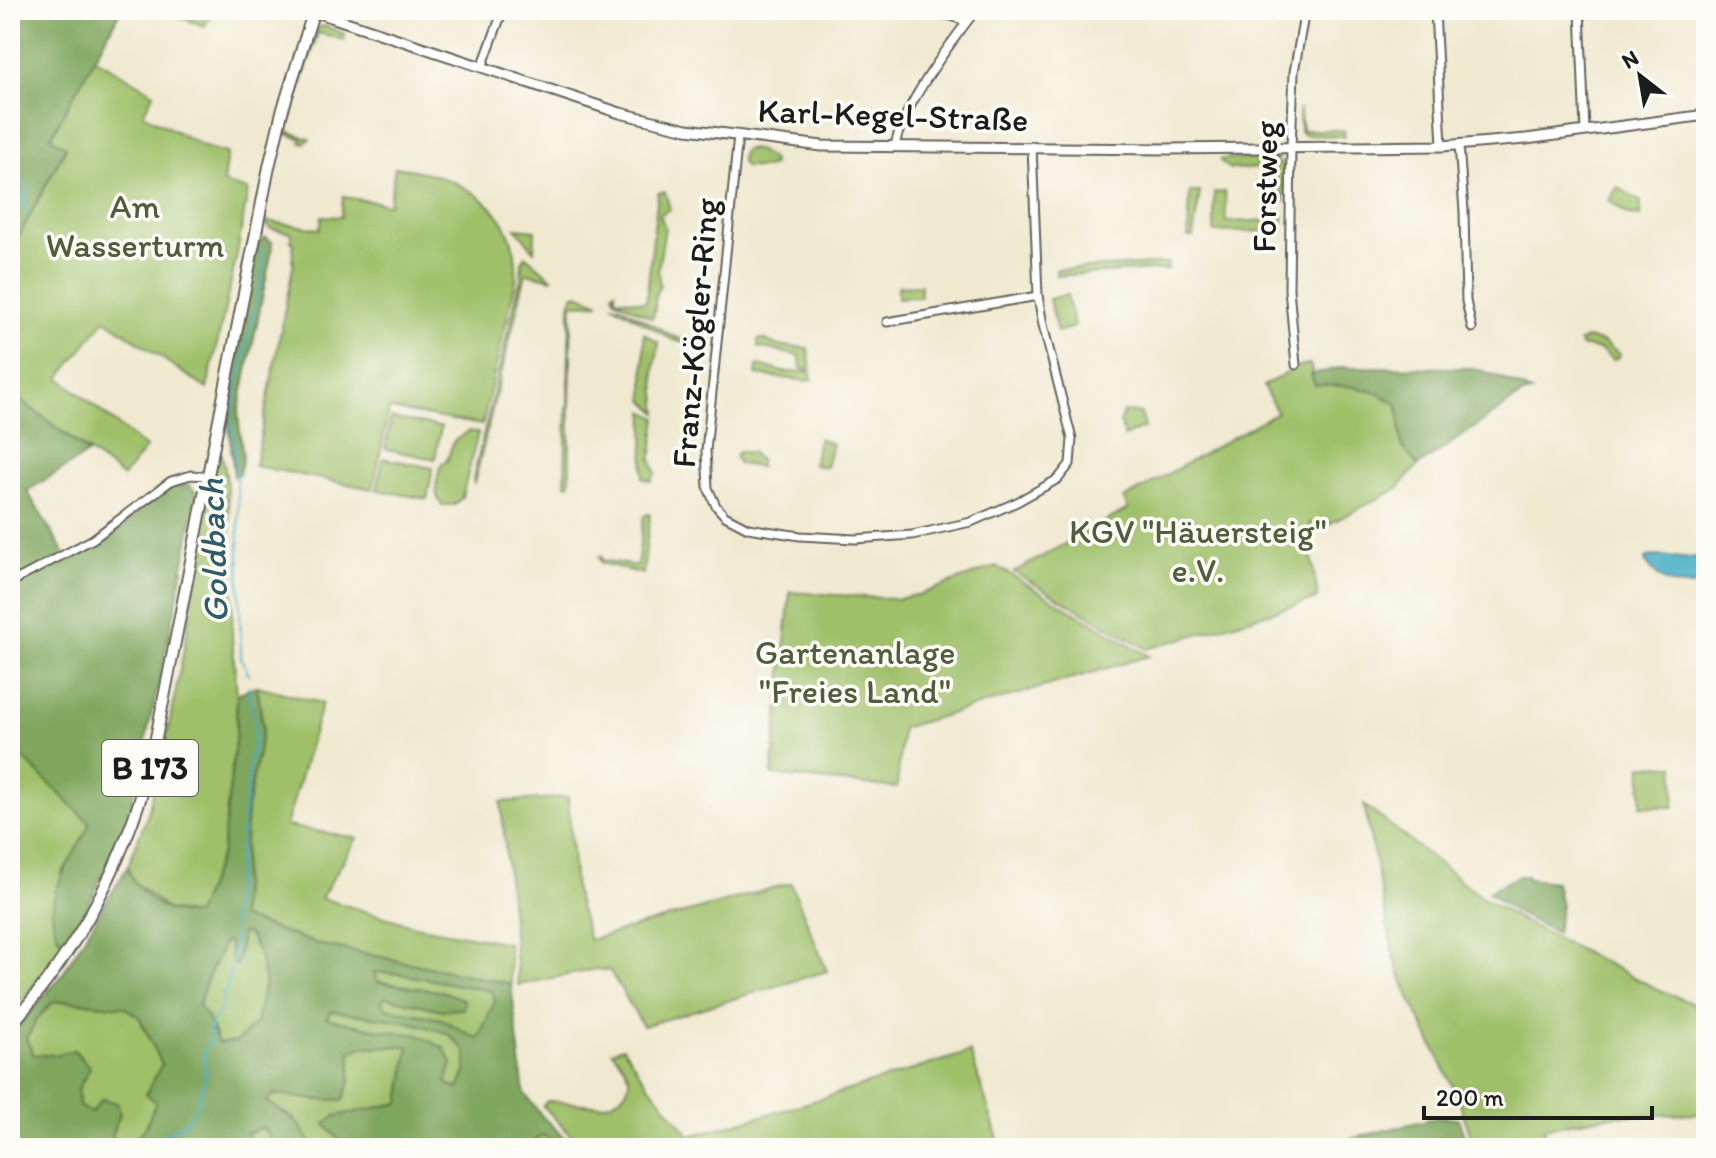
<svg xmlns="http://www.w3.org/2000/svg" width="1716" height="1158" viewBox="0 0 1716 1158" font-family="Itim,sans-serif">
<rect width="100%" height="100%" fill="#fdfcf7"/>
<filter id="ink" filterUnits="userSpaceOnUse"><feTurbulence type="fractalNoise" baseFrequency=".0125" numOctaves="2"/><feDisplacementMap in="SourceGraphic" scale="16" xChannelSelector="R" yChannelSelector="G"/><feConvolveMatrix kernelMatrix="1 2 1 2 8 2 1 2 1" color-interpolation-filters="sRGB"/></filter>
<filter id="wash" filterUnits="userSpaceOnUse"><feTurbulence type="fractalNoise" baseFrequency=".006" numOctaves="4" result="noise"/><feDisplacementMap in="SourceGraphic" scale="32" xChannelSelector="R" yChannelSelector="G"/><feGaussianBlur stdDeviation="1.8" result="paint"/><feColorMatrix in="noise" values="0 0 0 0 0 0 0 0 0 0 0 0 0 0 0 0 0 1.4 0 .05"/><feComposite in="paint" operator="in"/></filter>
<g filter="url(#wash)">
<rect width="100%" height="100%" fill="#f0e9d0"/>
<g fill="#9fc069" stroke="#5e6e42" stroke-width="2">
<polygon points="158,10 214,10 205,26"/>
<polygon points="325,26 345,34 344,40 318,33 287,131 310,139 304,143 301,143 302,139 286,134 283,137 315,33 319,27"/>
<polygon points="93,57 154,93 143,114 207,148 227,153 223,183 248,190 237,254 207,389 105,319 60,378 146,448 123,477 10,392 10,253 66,148 51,137"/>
<polygon points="1299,108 1302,130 1344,130 1345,136 1304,135 1300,131"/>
<polygon points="747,149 757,150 772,159 773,165 767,168 745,167 741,162 742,152"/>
<polygon points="1279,158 1266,168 1230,169 1220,161 1221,159"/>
<polygon points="1281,162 1284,166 1284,201 1274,202 1269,170"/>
<path d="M395,167C459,175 521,205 516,280L482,425L389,409L373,489L255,466L294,261H292L294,242H291V233L269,228L265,221L320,229L322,216L341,217L343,197L389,204Z"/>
<polygon points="1618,187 1641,202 1640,216 1628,215 1609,200"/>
<path d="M665,192L670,209L660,215L665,227L658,270L660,286C652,294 658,308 652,318L615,299L613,292L616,291V298L646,302L658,193Z"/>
<polygon points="1190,192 1200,192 1193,237 1188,237"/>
<polygon points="1225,192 1226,222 1274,220 1275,212 1283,212 1283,231 1214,232 1214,193"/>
<polygon points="516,228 535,230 534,251"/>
<polygon points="526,256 553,279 526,273 474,484 473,479 521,277 522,261"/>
<polygon points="1168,263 1168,269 1056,276 1056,270"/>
<polygon points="921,285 921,297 898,298 898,286"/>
<polygon points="578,294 600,303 572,304 570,404 568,404 570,304 573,296"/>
<polygon points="1067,295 1074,327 1057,332 1049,299"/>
<polygon points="612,304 620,306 675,337 713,348 710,350 673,340"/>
<polygon points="644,333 659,343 654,371 658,413 644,400"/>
<polygon points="1587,338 1604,343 1619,354 1618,358 1613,360 1601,350 1581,346 1579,342"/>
<polygon points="763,339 779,346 808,348 811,370 801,369 800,356 758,347 758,340"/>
<path d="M1310,364L1315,384C1346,385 1372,386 1398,405L1402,446L1418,466L1397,489L1312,533L1310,521V549L1318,597L1313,600L1147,649L1014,572L1128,509L1124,499L1277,412L1263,386L1299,366Z"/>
<polygon points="760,365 783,372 811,372 812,379 809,381 756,375 757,366"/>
<polygon points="570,406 570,475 569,484 565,484 567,407"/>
<polygon points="645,411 657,418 651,459 656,473 651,481 643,478"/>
<polygon points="1123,412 1141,413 1145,427 1124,437 1120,421"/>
<polygon points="391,418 441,427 435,459 385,449"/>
<path d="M469,431L478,433L462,497L455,505H442C432,494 437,477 442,463L447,461L453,442Z"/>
<polygon points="819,438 832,444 826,467 813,465"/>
<polygon points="219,444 226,474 233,572 232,637 237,694 236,733 222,852 196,915 168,910 133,881 127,869 147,816 164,751 185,644 206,507"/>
<polygon points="738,452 751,452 760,461 760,467 739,464 735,457"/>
<polygon points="383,458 433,468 427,499 377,490"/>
<polygon points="648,514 650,515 643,574 601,563 599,556 602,556 602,560 637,566 644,516"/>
<polygon points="996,566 1149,656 902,728 897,788 772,775 790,592 898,599 921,594"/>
<polygon points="257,686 322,703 286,826 357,838 321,898 415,926 508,943 511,984 318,944 240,917 247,807 263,728"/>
<polygon points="10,750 22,757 90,823 81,846 62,872 57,936 65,945 10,1015"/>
<polygon points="1642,765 1675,766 1674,807 1641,806"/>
<polygon points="568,797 575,891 589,940 791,883 827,971 643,1026 610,971 597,969 518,985 501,802"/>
<polygon points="1364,805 1482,897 1528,924 1655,988 1706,1009 1706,1114 1608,1116 1544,1128 1549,1148 1475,1148 1456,1093 1407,992 1394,958"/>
<polygon points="1700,820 1706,820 1706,953 1702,831"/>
<path d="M243,932L249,934L259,954L265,982L256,1023L236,1042L218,1043L208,1019L199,1006C203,983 215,964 224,942L229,941L231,962Z"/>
<polygon points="374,972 401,974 492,991 495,1001 478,1039 441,1019 385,1008 381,1000 386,997 443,1010 444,992 377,981"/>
<polygon points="67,1001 124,1007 139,1017 162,1064 146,1094 156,1102 145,1129 124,1148 121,1148 111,1135 120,1114 91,1113 79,1106 78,1089 90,1068 74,1050 56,1055 34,1055 26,1039 37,1019 53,1002"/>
<polygon points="332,1011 410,1022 448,1033 466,1051 466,1072 459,1090 446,1084 452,1063 418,1035 373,1029 326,1018"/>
<polygon points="409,1046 400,1103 336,1116 325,1124 346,1148 318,1148 312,1145 295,1120 266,1101 274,1094 316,1100 350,1082 351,1052 362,1047"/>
<path d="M623,1047L639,1072L690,1136L794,1107L970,1052L1001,1148H583L543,1106L547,1101C564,1102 581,1104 598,1105C612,1105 631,1093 629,1078C628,1070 617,1057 612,1051Z"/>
<polygon points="262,1128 268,1134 274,1148 253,1148 246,1133"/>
<polygon points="543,1135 562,1145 564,1148 524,1148"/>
</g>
<g fill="#7fa65d" stroke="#4e613c" stroke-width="2" fill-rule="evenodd">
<polygon points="10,10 121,10 51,137 66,147 10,253"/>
<polygon points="265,237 272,242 272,250 238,415 243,457 239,474 234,476 227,408 258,244"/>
<path d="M1343,367L1473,368L1497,376L1531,392L1523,394L1418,466L1402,446L1398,405C1372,386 1346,385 1315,385L1311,375Z"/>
<path d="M10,392L89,453L27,491L67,558C81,551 98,544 111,534C134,518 159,484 189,485L197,493L176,605L129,814L94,894L65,945C31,907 74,860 90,823L22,757L10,750Z"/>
<path d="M257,686L263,728L247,808L240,917L318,944L511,984L524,1093L542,1116L575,1148H564L543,1135L524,1148H346L325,1124L336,1116L400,1103L409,1046L362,1047L351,1052L350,1082L343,1100H316L274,1094L266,1101C275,1109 287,1113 295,1121C305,1129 306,1142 318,1148H274L268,1134L262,1128L247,1133L253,1148H124L145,1129L156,1102L146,1094L162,1064L139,1017L124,1007L67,1001L53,1002L37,1019L26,1039L34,1055H56L74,1050L90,1068L78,1089L79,1106L91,1113L102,1099L117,1103L120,1114L111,1135L121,1148H10V1035L60,978L128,866C130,883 154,905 171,911C178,913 188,914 196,915L222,852L236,733L237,694ZM242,933L249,934L259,954L265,982L256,1023L236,1042L218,1043L208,1019L199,1006C203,983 215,964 224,942L229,941L231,962L237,965ZM374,972L401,974L492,991L495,1001L478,1039L441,1019L386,1008L381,1001L386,997L443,1010L463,1009L464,1000L445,992L377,982ZM332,1011L410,1022L447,1033L466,1051V1072L459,1089L446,1083L452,1063L444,1048L418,1035L373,1029L326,1018Z"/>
<polygon points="1518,876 1526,876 1528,879 1556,882 1561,906 1556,933 1515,912 1488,892"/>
<polygon points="1439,1117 1458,1118 1468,1148 1313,1148"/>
</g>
<path fill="#43acc3" stroke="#306470" stroke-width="2" d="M1655,556L1686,558L1706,556V583C1680,591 1660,584 1645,561L1648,557Z"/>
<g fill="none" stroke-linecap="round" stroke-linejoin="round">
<g stroke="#43acc3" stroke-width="2">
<polyline points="10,166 13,173"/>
<polyline points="17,176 28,192 23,204 27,215"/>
<polyline points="10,207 12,206"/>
<polyline points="231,416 263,271 262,248"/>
<polyline points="232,422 238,499 241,658 249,675"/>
<path d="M233,928L232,915L251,753C261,732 250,709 248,687"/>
<polyline points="152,1148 161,1136 184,1124 196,1107 206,1074 204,1059 204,1049 209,1044 210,1027 220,1010 232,965 234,933"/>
</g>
</g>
</g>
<g filter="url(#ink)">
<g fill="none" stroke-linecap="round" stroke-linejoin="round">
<g stroke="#66645b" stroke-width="11">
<g id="street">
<polyline points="906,10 952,16 966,22"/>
<polyline points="1435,10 1442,146"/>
<polyline points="1580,10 1585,131"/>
<polyline points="482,67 503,10"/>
<polyline points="738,136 706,451 708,488 716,506 725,516 748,528 800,536 855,539 912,535 971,522 1017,502 1058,479 1070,464 1072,439 1043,325 1038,296 1032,146"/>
<polyline points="1459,145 1464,211 1466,301 1472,328"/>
<path d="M895,147C900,109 952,41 976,10"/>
<polyline points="887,322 1038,296"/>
<polyline points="1296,365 1289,289 1291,148 1294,72 1305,10"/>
<polyline points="10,583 93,539 171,481 191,475 206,476"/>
</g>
</g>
<g stroke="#66645b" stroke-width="13">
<polyline id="secondary" points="313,11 620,113 687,129 822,146 1167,149 1442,146 1526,139 1706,115"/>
</g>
<g stroke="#66645b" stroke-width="14">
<path id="primary" d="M10,1026C80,947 123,865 151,763L269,167L282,112L314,10"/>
</g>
<use href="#street" stroke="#fff" stroke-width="7"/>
<use href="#secondary" stroke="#fff" stroke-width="9"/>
<use href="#primary" stroke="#fff" stroke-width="10"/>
</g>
</g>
<g text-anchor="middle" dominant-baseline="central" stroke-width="7" stroke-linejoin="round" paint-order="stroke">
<rect fill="#fdfcf7" stroke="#605f5e" stroke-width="2" x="102" y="740" width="96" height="56" rx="6"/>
<g font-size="32" font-weight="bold" fill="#1c1c1c">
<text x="150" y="768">B 173</text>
</g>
<g font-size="34" fill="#1c1c1c" stroke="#fdfcf7">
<text transform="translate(893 115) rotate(2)">Karl-Kegel-Straße</text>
<text transform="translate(1265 187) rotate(-89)">Forstweg</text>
<text transform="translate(695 333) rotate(-85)">Franz-Kögler-Ring</text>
</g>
<g font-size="34" fill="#505e3b" stroke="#fdfcf7">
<text x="135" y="206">Am<tspan x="135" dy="39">Wasserturm</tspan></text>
<text x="1198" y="531">KGV "Häuersteig"<tspan x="1198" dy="39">e.V.</tspan></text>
<text x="855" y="652">Gartenanlage<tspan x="855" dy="39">"Freies Land"</tspan></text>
</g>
<g font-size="36" font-style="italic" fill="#2e5d67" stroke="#fdfcf7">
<text transform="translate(213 551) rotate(-92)">Goldbach</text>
</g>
</g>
<rect width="1716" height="1158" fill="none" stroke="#fdfcf7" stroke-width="40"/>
<g transform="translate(1640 76) rotate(329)" stroke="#fdfcf7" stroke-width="6" paint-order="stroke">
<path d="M0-6L14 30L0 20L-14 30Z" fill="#1c1c1c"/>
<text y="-12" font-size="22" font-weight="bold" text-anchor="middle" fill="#1c1c1c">N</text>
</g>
<path d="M1424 1106v12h228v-12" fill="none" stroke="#1c1c1c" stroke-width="4"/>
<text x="1436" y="1106" font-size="24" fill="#1c1c1c" stroke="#fdfcf7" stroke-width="6" paint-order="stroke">200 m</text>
</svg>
